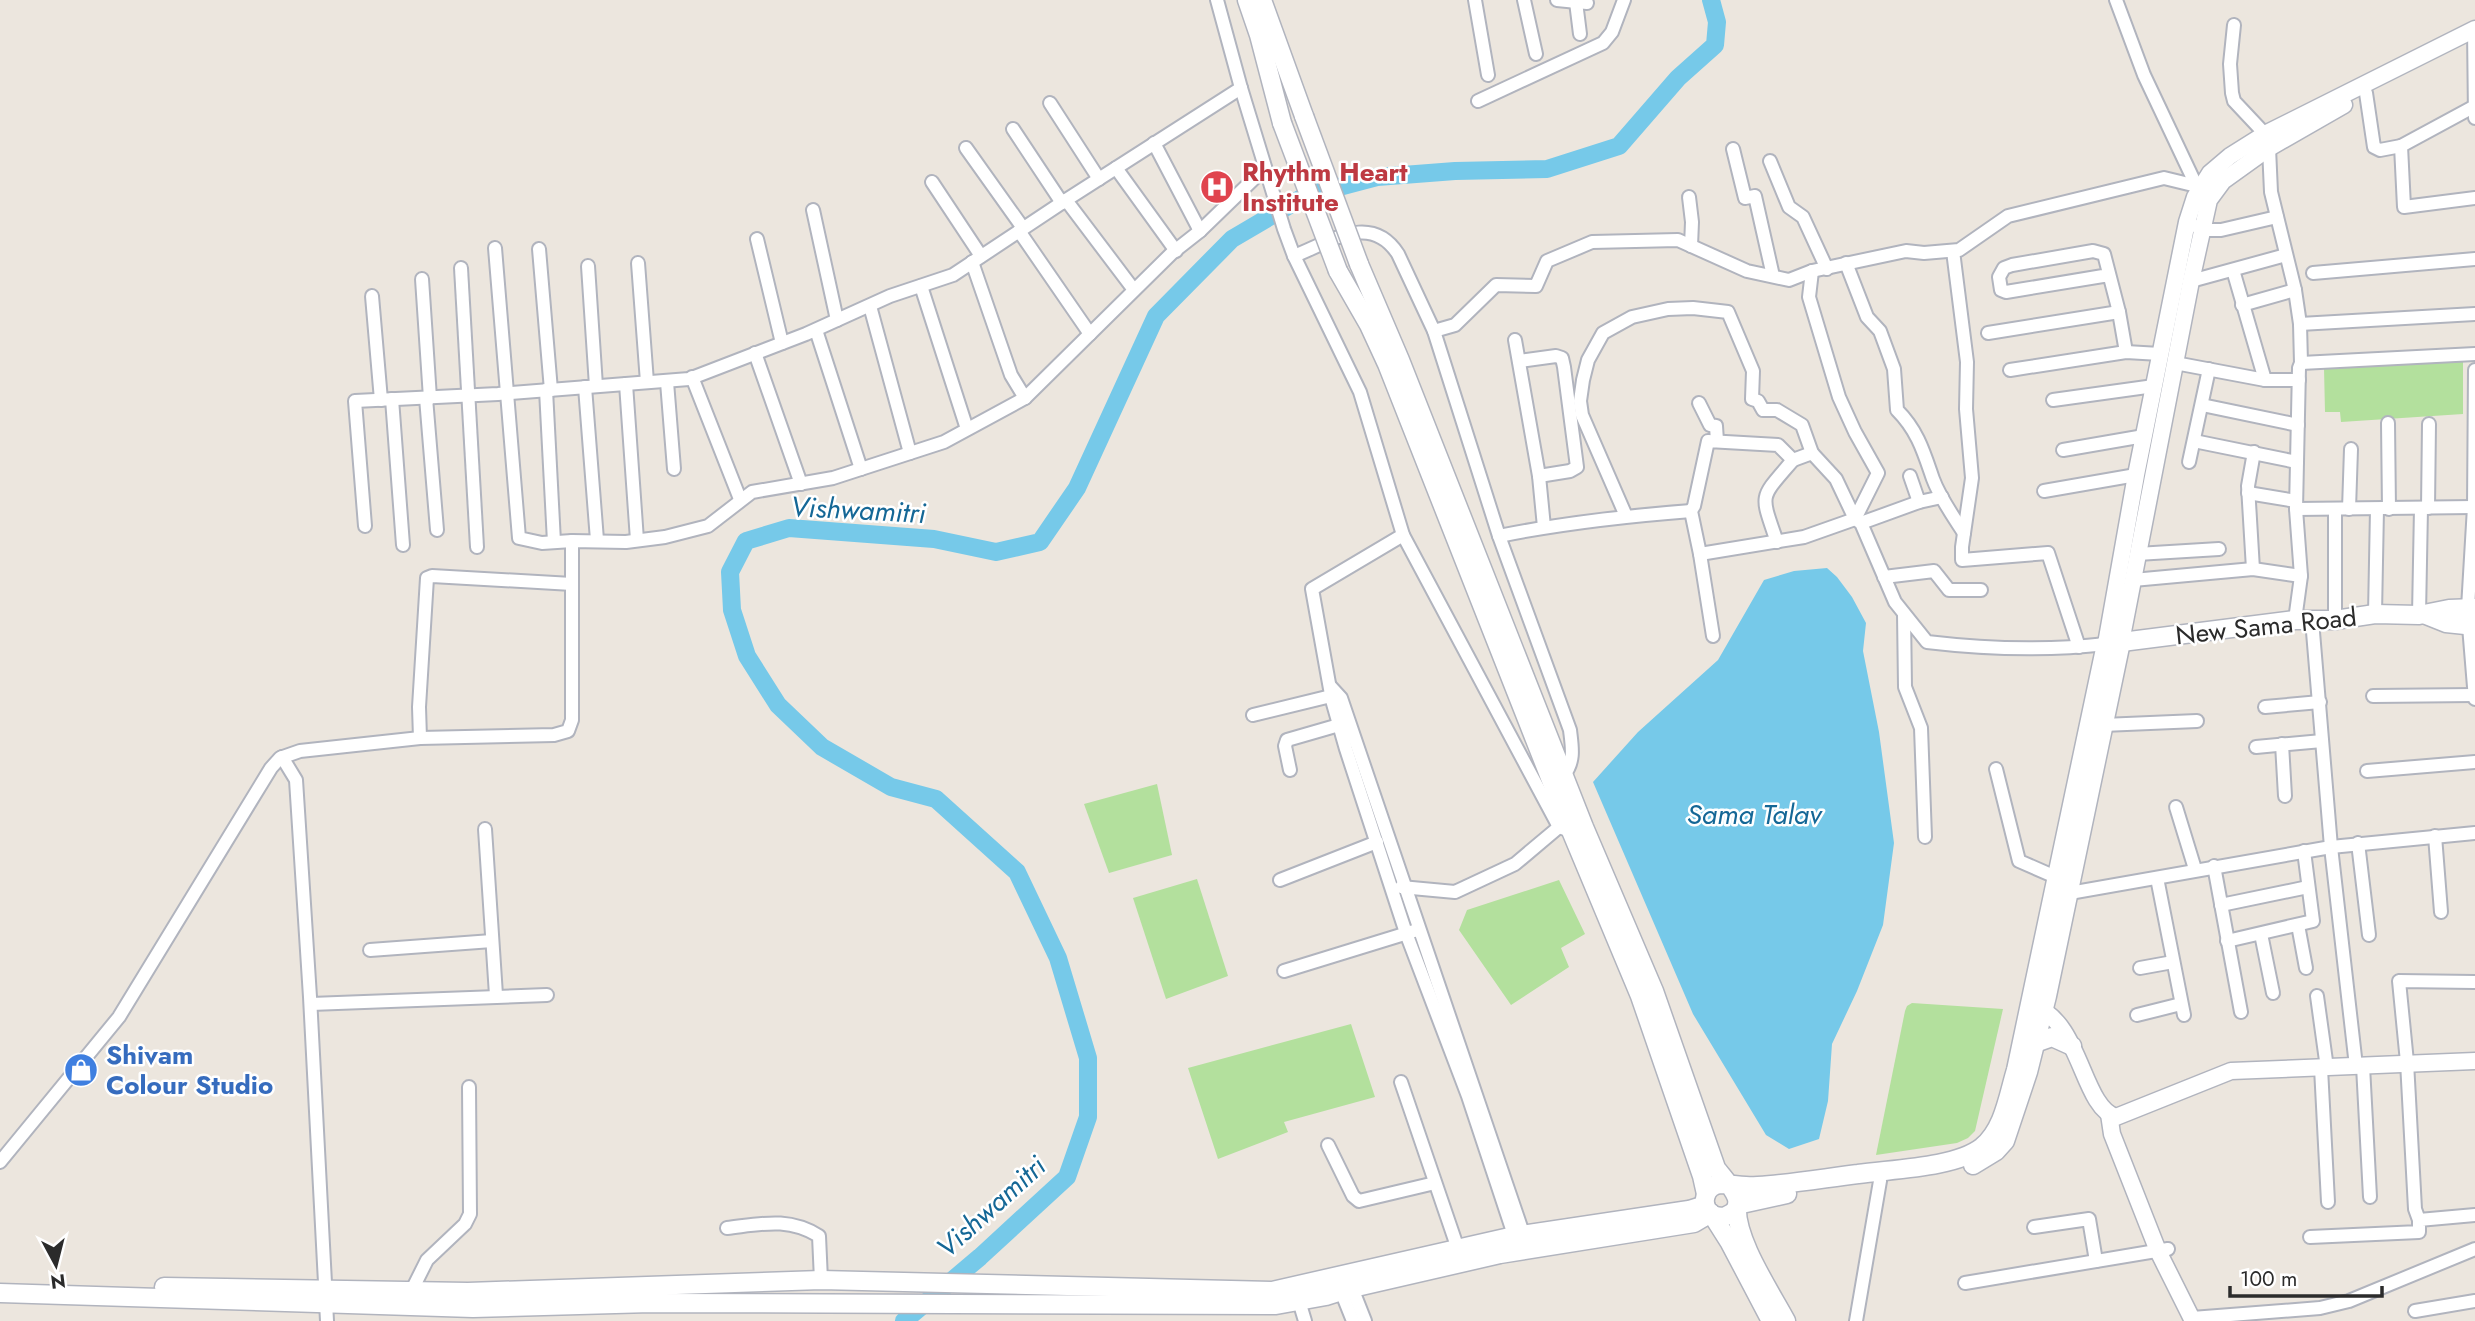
<svg xmlns="http://www.w3.org/2000/svg" width="2475" height="1321" viewBox="0 0 2475 1321" font-family="Jost,sans-serif">
<rect width="100%" height="100%" fill="#ece6de"/>
<g fill="#b3e09d">
<polygon points="2463,358 2463,414 2341,422 2340,412 2325,412 2324,368"/>
<polygon points="1157,784 1172,855 1109,873 1084,804"/>
<polygon points="1197,879 1228,976 1166,999 1133,898"/>
<polygon points="1559,880 1585,934 1561,948 1569,967 1511,1005 1459,930 1467,910"/>
<polygon points="1912,1003 2003,1009 1975,1131 1968,1138 1957,1143 1876,1155 1905,1011 1907,1006"/>
<polygon points="1351,1024 1375,1097 1284,1122 1288,1132 1218,1159 1188,1068"/>
</g>
<polygon fill="#76c9e9" points="1827,568 1837,577 1852,597 1866,623 1863,651 1879,732 1894,843 1883,925 1857,991 1832,1044 1828,1101 1819,1139 1789,1149 1766,1135 1693,1014 1593,782 1638,732 1718,660 1764,580 1794,571"/>
<g fill="none" stroke-linecap="round" stroke-linejoin="round">
<polyline stroke="#76c9e9" stroke-width="18" points="904,1321 980,1257 1067,1177 1088,1117 1088,1058 1058,958 1017,872 936,799 891,787 822,747 778,705 747,656 732,610 730,572 746,541 789,528 934,539 996,552 1040,542 1077,488 1156,316 1232,239 1305,196 1377,177 1455,171 1547,169 1619,146 1678,78 1715,45 1717,22 1711,0"/>
<g stroke="#b1b4be" stroke-width="16">
<g id="minor">
<polyline points="1217,0 1241,88 1284,229 1294,256 1360,392 1403,535 1559,827 1571,831"/>
<polyline points="1475,0 1488,75"/>
<polyline points="1524,0 1536,54"/>
<polyline points="1557,0 1587,3"/>
<polyline points="2116,0 2144,75 2196,185"/>
<polyline points="1576,2 1580,34"/>
<polyline points="2234,25 2230,64 2232,93 2234,101 2265,134 2269,148 2271,192 2295,290 2300,324 2301,363 2299,368 2296,509 2301,576 2295,620"/>
<polyline points="2474,29 2475,118"/>
<polyline points="2366,93 2374,147 2380,150 2401,146"/>
<polyline points="1478,101 1603,43 1612,32 1624,0"/>
<polyline points="1050,103 1099,179"/>
<polyline points="2475,106 2401,146 2404,207 2475,198"/>
<polyline points="1013,129 1062,203"/>
<polyline points="1154,143 1200,231"/>
<polyline points="966,148 1023,228"/>
<polyline points="1733,149 1745,198 1755,196 1773,276"/>
<polyline points="1770,161 1789,207 1803,217 1827,269"/>
<polyline points="1116,168 1176,251"/>
<polyline points="932,182 981,256"/>
<polyline points="1689,197 1692,222 1691,246"/>
<polyline points="813,210 837,320"/>
<polyline points="2187,222 2203,230 2221,230 2277,217"/>
<polyline points="1019,231 1090,334"/>
<polyline points="757,239 782,343"/>
<polyline points="495,248 519,538 542,543 572,541 626,542 665,537 708,526 752,492 833,478 944,442 1025,398 1172,253 1200,231 1265,168"/>
<polyline points="539,249 551,390"/>
<polyline points="1953,251 1967,362 1966,409 1972,478 1962,547 1962,560 2048,553 2079,647"/>
<path d="M1294,256C1330,242 1371,212 1398,254L1434,331L1499,536L1570,730C1572,747 1575,761 1564,775"/>
<polyline points="972,262 1011,375 1025,398"/>
<polyline points="638,263 647,382"/>
<path d="M1846,263L1867,317L1880,331L1894,369L1897,410C1918,431 1924,453 1933,479C1940,498 1953,516 1964,533"/>
<polyline points="588,266 596,386"/>
<polyline points="461,268 477,547"/>
<polyline points="2233,270 2265,380"/>
<path d="M1812,271L1809,297L1839,397L1855,432L1878,473L1855,519L1804,537L1700,554L1691,511L1694,506L1708,441L1778,445L1793,460L1812,453L1836,479L1855,519L1861,523L1895,602L1927,642C1986,649 2047,651 2106,644"/>
<polyline points="2313,273 2475,259"/>
<polyline points="2109,275 2006,292 2001,290 1999,277 2004,268 2012,265 2093,251 2104,254 2119,312 2126,352"/>
<polyline points="422,279 430,398"/>
<polyline points="2191,281 2286,255"/>
<polyline points="921,286 967,429"/>
<polyline points="1134,290 1066,200 1241,88"/>
<polyline points="372,296 381,400"/>
<polyline points="2242,305 2295,290"/>
<polyline points="870,306 910,453"/>
<polyline points="2300,324 2475,314"/>
<polyline points="816,330 861,469"/>
<polyline points="1434,331 1455,325 1496,285 1536,286 1547,261 1592,242 1678,240 1747,271 1789,280 1812,271 1906,251 1924,253 1959,250 2008,216 2164,178 2201,187"/>
<polyline points="1988,333 2119,312"/>
<polyline points="1515,340 1539,476 1544,527"/>
<polyline points="755,353 801,484"/>
<polyline points="1519,361 1556,356 1562,358 1564,367 1577,467 1570,471 1539,476"/>
<polyline points="2175,363 2265,380 2299,380"/>
<polyline points="2301,363 2475,354"/>
<polyline points="2010,370 2126,352 2160,354"/>
<polyline points="692,377 740,499"/>
<polyline points="667,382 674,469"/>
<polyline points="626,384 637,540"/>
<polyline points="585,387 597,540"/>
<polyline points="546,390 554,542"/>
<polyline points="426,398 437,530"/>
<polyline points="392,399 403,545"/>
<polyline points="2053,400 2154,386"/>
<polyline points="1699,403 1710,425 1716,426 1717,441"/>
<polyline points="2202,405 2298,425"/>
<polyline points="2388,423 2389,509"/>
<polyline points="2194,441 2297,462"/>
<polyline points="2063,450 2144,436"/>
<polyline points="2189,462 2209,369"/>
<polyline points="1910,476 1919,502"/>
<polyline points="2044,491 2136,475"/>
<polyline points="2248,493 2296,501"/>
<polyline points="2428,508 2429,424"/>
<polyline points="2296,509 2474,507"/>
<polyline points="2349,509 2351,449"/>
<polyline points="1626,516 1582,415 1580,401 1583,380 1588,360 1603,333 1632,317 1668,309 1693,308 1728,312 1753,371 1752,399 1758,401 1763,410 1777,410 1802,425 1812,453"/>
<polyline points="1861,523 1919,502 1942,497"/>
<polyline points="365,526 355,401 498,394 689,379 806,334 890,296 953,275 1066,200"/>
<polyline points="1403,535 1312,589 1332,700 1346,749 1406,933 1468,1096 1516,1241"/>
<path d="M1499,536C1563,523 1627,516 1691,511"/>
<path d="M1777,542C1760,492 1759,500 1793,460"/>
<polyline points="1700,554 1713,636"/>
<polyline points="2137,554 2219,549"/>
<polyline points="2253,569 2248,486 2254,452"/>
<polyline points="1884,577 1934,571 1949,590 1981,590"/>
<polyline points="2133,580 2253,569 2301,576"/>
<polyline points="2468,608 2474,507 2475,370"/>
<polyline points="1904,614 1905,687 1921,728 1925,837"/>
<polyline points="2375,614 2377,509"/>
<polyline points="2419,615 2421,508"/>
<polyline points="2312,620 2331,847 2356,1066"/>
<polyline points="2335,620 2335,509"/>
<polyline points="2469,626 2475,699"/>
<polyline points="1330,686 1341,698 1526,1242"/>
<polyline points="2373,696 2475,695"/>
<polyline points="2265,707 2320,702"/>
<polyline points="1253,715 1331,696"/>
<polyline points="2103,725 2197,721"/>
<polyline points="420,738 419,707 427,578 432,576 572,584"/>
<polyline points="2282,744 2285,796"/>
<polyline points="2256,747 2322,741"/>
<polyline points="282,757 296,780 310,997 327,1321"/>
<polyline points="1996,769 2019,861 2058,878"/>
<polyline points="1290,770 1285,746 1287,740 1339,725"/>
<polyline points="2367,771 2475,762"/>
<polyline points="2176,807 2195,869"/>
<polyline points="485,829 496,995"/>
<polyline points="2435,836 2441,912"/>
<polyline points="2358,843 2369,935"/>
<polyline points="2214,866 2241,1012"/>
<polyline points="2157,878 2184,1015"/>
<polyline points="1280,880 1377,842"/>
<polyline points="1401,887 1455,892 1515,864 1559,827"/>
<polyline points="2064,894 2331,847 2475,833"/>
<polyline points="2221,905 2308,887"/>
<polyline points="2298,925 2306,968"/>
<polyline points="2261,934 2273,993"/>
<polyline points="2227,941 2313,921 2304,851"/>
<polyline points="370,950 492,941"/>
<polyline points="2140,968 2173,962"/>
<polyline points="1284,971 1414,931"/>
<polyline points="2317,996 2327,1068"/>
<polyline points="311,1004 547,995"/>
<polyline points="2137,1015 2181,1004"/>
<polyline points="2363,1066 2370,1197"/>
<polyline points="2321,1068 2328,1202"/>
<polyline points="1401,1082 1458,1249"/>
<polyline points="1328,1145 1353,1196 1359,1201 1435,1183"/>
<polyline points="0,1162 119,1017 271,768 280,758 300,751 420,738 554,735 568,731 572,720 572,541"/>
<polyline points="2419,1220 2415,1209 2407,1062 2399,981 2475,982"/>
<polyline points="2034,1227 2089,1219 2096,1261"/>
<path d="M727,1228C762,1224 788,1217 819,1236L821,1280"/>
<polyline points="2310,1237 2419,1232 2419,1220 2475,1215"/>
<polyline points="1965,1283 2168,1249"/>
<polyline points="1352,1288 1365,1321"/>
<polyline points="1341,1291 1353,1321"/>
<polyline points="411,1292 427,1260 465,1224 470,1214 469,1087"/>
<polyline points="1299,1301 1305,1321"/>
<polyline points="2415,1311 2475,1301"/>
<polyline points="2192,1318 2320,1308 2349,1301 2475,1249"/>
<polyline points="1856,1321 1880,1181"/>
</g>
</g>
<g stroke="#b1b4be" stroke-width="19">
<g id="tertiary">
<polyline points="2121,642 2191,281 2209,200 2223,181 2269,148 2344,105"/>
<polyline points="2106,644 2136,475 2187,222 2195,197 2210,173 2230,156 2265,134 2475,29"/>
<path d="M2034,1006C2081,1022 2082,1107 2116,1117L2231,1071L2475,1061"/>
<polyline points="2109,1114 2112,1134 2158,1251 2193,1321"/>
</g>
</g>
<g stroke="#b1b4be" stroke-width="21">
<g id="secondary">
<polyline points="1247,0 1259,35 1282,123"/>
<polyline points="1262,0 1304,116"/>
<path d="M1359,264L1400,360L1584,827L1654,991L1716,1168C1724,1180 1752,1204 1728,1215C1723,1218 1718,1217 1713,1215C1699,1207 1704,1185 1721,1184C1733,1184 1745,1187 1758,1186C1791,1184 1825,1178 1858,1174C1892,1169 1955,1168 1982,1147C2004,1129 2008,1096 2016,1070L2106,644L2295,620H2335L2375,614L2419,615L2449,609L2475,608"/>
<polyline points="1338,271 1369,325 1387,364 1571,831 1640,996 1702,1176 1706,1194"/>
<polyline points="2426,615 2446,623 2475,626"/>
<polyline points="2035,1043 2052,1037 2072,1046"/>
<polyline points="1973,1165 1996,1151 2005,1141 2028,1072 2047,996 2121,642"/>
<polyline points="164,1287 468,1292 821,1280 1272,1291 1514,1236 1689,1210 1705,1205"/>
<polyline points="0,1293 473,1308 651,1303 1276,1305 1326,1296 1348,1289 1500,1254 1694,1223 1711,1213 1730,1243 1771,1321"/>
<path d="M1786,1321C1770,1291 1734,1238 1737,1205L1787,1194"/>
</g>
</g>
<use href="#minor" stroke="#fff" stroke-width="12"/>
<use href="#tertiary" stroke="#fff" stroke-width="16"/>
<use href="#secondary" stroke="#fff" stroke-width="18"/>
<g stroke="#b1b4be" stroke-width="21" stroke-linecap="butt">
<g id="secondary-bridge">
<polyline points="1304,116 1359,264"/>
<polyline points="1282,123 1338,271"/>
</g>
</g>
<use href="#secondary-bridge" stroke="#fff" stroke-width="18"/>
</g>
<defs>
<g id="hospital-disc" transform="scale(1.75)"><circle r="9.5" fill="#e0444e" stroke="#fff"/><path d="M-5-5h3v3.5h4V-5h3V5h-3V1.5h-4V5h-3Z" fill="#fff"/></g>
<g id="shop-disc" transform="scale(1.75)"><circle r="9.5" fill="#3f7fe0" stroke="#fff"/><path d="M-5-2.5h2.3a2.7 3.5 0 0 1 5.4 0H5L5.5 6h-11ZM-1.5-2.5h3a1.5 2.3 0 0 0-3 0Z" fill="#fff"/></g>
</defs>
<g fill-rule="evenodd">
<use href="#hospital-disc" x="1217" y="187"/>
<use href="#shop-disc" x="81" y="1070"/>
</g>
<g text-anchor="middle" dominant-baseline="central" stroke-width="5" stroke-linejoin="round" paint-order="stroke">
<g font-size="26" font-weight="bold" fill="#be3a42" stroke="#fff" text-anchor="start">
<text x="1242" y="172">Rhythm Heart<tspan x="1242" dy="30">Institute</tspan></text>
</g>
<g font-size="26" fill="#2b2b2b" stroke="#fff">
<text transform="translate(2266 626) rotate(-6)">New Sama Road</text>
</g>
<g font-size="26" font-weight="bold" fill="#366cbe" stroke="#fff" text-anchor="start">
<text x="106" y="1055">Shivam<tspan x="106" dy="30">Colour Studio</tspan></text>
</g>
<g font-size="28" font-style="italic" fill="#146796" stroke="#fff">
<text transform="translate(858 510) rotate(3)">Vishwamitri</text>
<text x="1754" y="814">Sama Talav</text>
<text transform="translate(991 1207) rotate(-42)">Vishwamitri</text>
</g>
</g>
<g transform="translate(56 1265) rotate(173)" stroke="#ffffff" stroke-width="5" paint-order="stroke">
<path d="M0-5L12 26L0 18L-12 26Z" fill="#2b2b2b"/>
<text y="-10" font-size="19" font-weight="bold" text-anchor="middle" fill="#2b2b2b">N</text>
</g>
<path d="M2230 1286v10h152v-10" fill="none" stroke="#2b2b2b" stroke-width="3.5"/>
<text x="2240" y="1286" font-size="21" fill="#2b2b2b" stroke="#ffffff" stroke-width="5" paint-order="stroke">100 m</text>
</svg>
